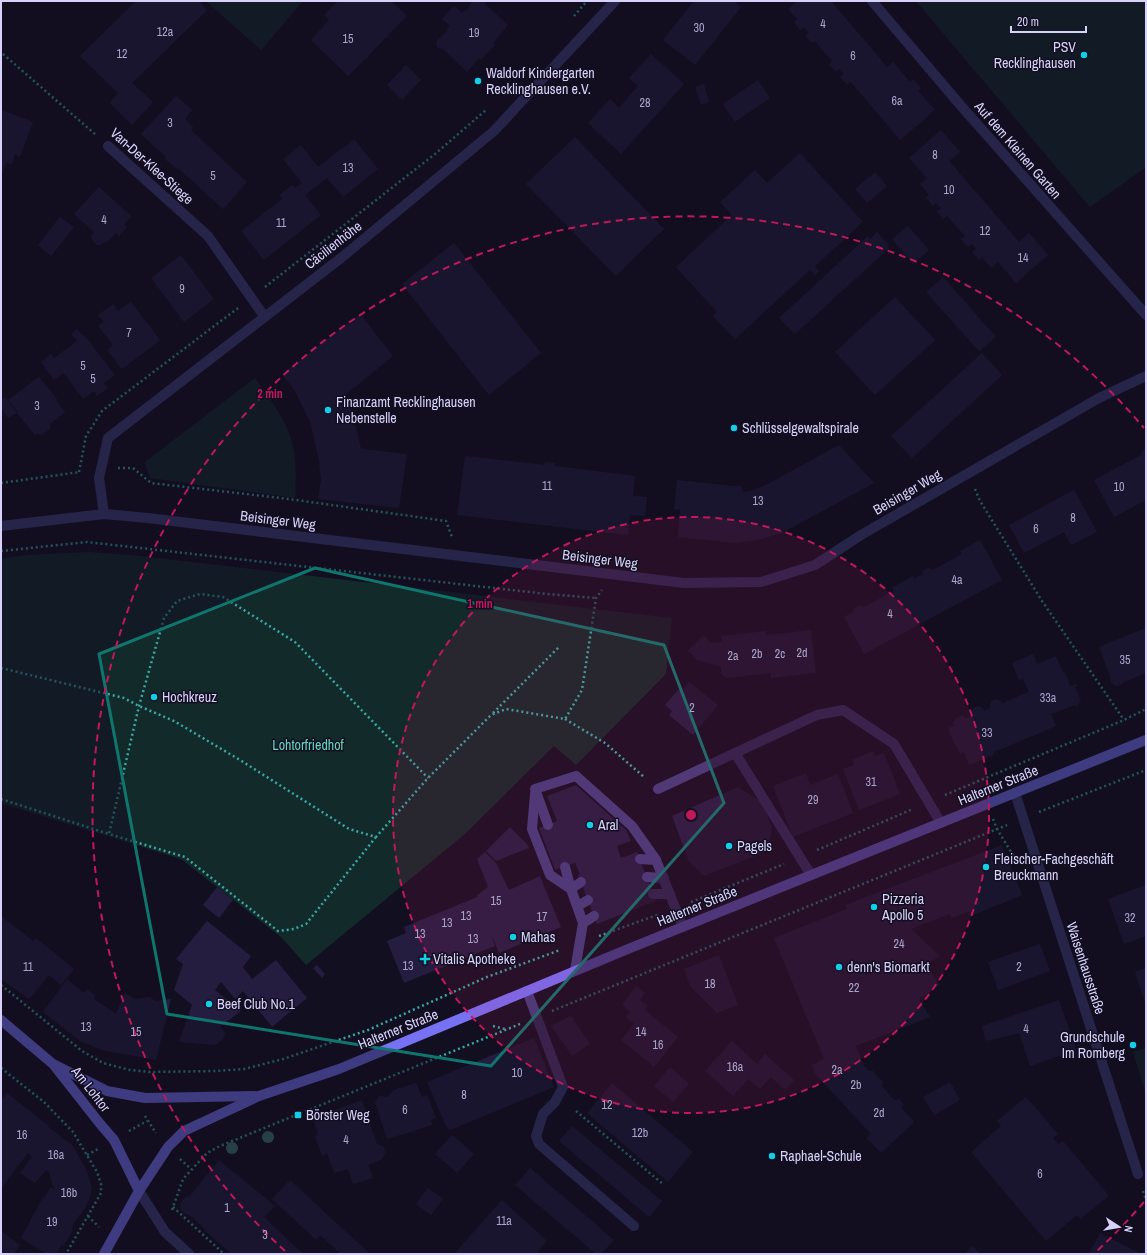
<svg xmlns="http://www.w3.org/2000/svg" width="1147" height="1255" viewBox="0 0 1147 1255" font-family="'Archivo Narrow',sans-serif">
<rect width="100%" height="100%" fill="#120f21"/>
<g fill="#132a2a">
<polygon points="208,1 303,1 261,50 207,2"/>
<polygon points="916,1 1146,1 1146,167 1090,207"/>
<path d="M255,378C267,395 281,413 289,433C297,454 296,477 295,498L150,478L145,462Z"/>
<polygon points="89,552 140,556 672,618 666,674 576,765 554,746 465,834 306,965 281,937 181,859 1,803 1,559 28,555"/>
<polygon points="1146,1048 1146,1095 1133,1052"/>
</g>
<g fill="#241d40">
<polygon points="136,1 199,1 207,10 132,83 153,102 132,125 110,103 118,93 80,56"/>
<polygon points="338,1 391,1 407,16 388,35 389,36 388,38 387,36 368,56 368,59 367,58 363,61 348,76 311,40 329,20 324,15"/>
<polygon points="473,1 484,1 485,4 508,25 493,43 495,45 481,60 479,58 467,72 443,49 438,48 436,43 438,39 442,36 448,30 447,29 450,26 442,19 454,6 462,13 465,10 466,11"/>
<polygon points="694,1 734,1 741,7 695,65 663,40"/>
<polygon points="797,1 831,1 887,67 893,62 910,82 913,79 921,88 918,91 935,110 900,140 851,82 847,85 840,77 844,74 839,69 836,72 829,64 832,61 815,41 812,43 805,36 809,33 804,27 800,30 794,22 797,19 788,9"/>
<polygon points="651,54 684,84 621,154 588,123 610,99 619,108 638,86 629,78"/>
<polygon points="406,65 421,80 402,100 387,85"/>
<polygon points="758,80 770,98 735,122 723,104"/>
<polygon points="704,84 709,102 701,105 695,87"/>
<polygon points="176,96 192,110 185,119 193,127 191,130 247,182 223,209 178,168 177,169 165,159 166,157 141,134"/>
<polygon points="1,110 33,122 20,157 15,154 12,164 6,163 1,176"/>
<polygon points="941,130 960,152 949,161 1019,242 1029,233 1048,255 1016,283 998,262 991,268 982,257 979,260 972,252 976,249 972,244 967,247 961,239 965,236 947,216 943,219 937,211 941,208 936,203 933,206 926,198 929,195 920,184 927,178 909,158"/>
<polygon points="575,137 664,229 616,276 526,184"/>
<polygon points="354,139 378,169 343,197 327,178 305,195 321,215 264,260 241,231 282,199 279,195 292,185 295,188 302,183 283,159 301,145 318,167"/>
<polygon points="800,153 863,222 815,266 819,271 815,275 810,270 735,339 713,316 717,312 676,267 732,215 720,202 755,170 767,183"/>
<polygon points="875,172 887,186 867,203 855,189"/>
<polygon points="99,187 131,216 124,224 127,227 119,236 116,233 106,243 105,242 100,245 97,245 92,240 91,237 94,232 74,214"/>
<polygon points="60,217 74,227 51,256 38,245"/>
<polygon points="908,226 929,250 913,264 892,239"/>
<polygon points="877,232 889,245 887,246 889,248 795,334 779,318 868,236 870,239"/>
<polygon points="454,243 541,353 489,395 402,284"/>
<polygon points="181,255 214,299 184,322 151,278"/>
<polygon points="943,277 996,337 979,351 926,292"/>
<polygon points="895,297 935,340 875,395 835,352"/>
<polygon points="131,302 160,340 122,369 107,350 113,345 98,326 104,322 98,315 113,304 118,311"/>
<polygon points="360,314 393,356 345,395 352,412 361,449 407,454 399,508 318,499 321,480 319,461 311,424 295,391 282,374"/>
<polygon points="77,329 83,336 84,335 115,375 104,383 108,388 97,396 94,391 83,399 64,373 54,380 41,362 51,354 54,358 77,341 71,334"/>
<polygon points="982,353 1002,375 912,458 891,436"/>
<polygon points="39,377 57,399 56,400 65,412 50,424 50,429 42,435 37,434 35,435 17,413 18,412 8,400"/>
<polygon points="5,397 17,413 8,418 1,409 1,400"/>
<polygon points="839,445 874,483 782,533 758,540 736,543 725,542 678,537 680,510 674,509 677,480 733,486 742,486 743,492 750,491 766,485"/>
<polygon points="1146,449 1146,500 1114,517 1094,480 1141,455 1142,451"/>
<polygon points="465,456 545,465 545,462 555,463 555,466 635,476 633,496 647,497 645,516 630,515 628,535 457,515"/>
<polygon points="1074,490 1097,532 1071,545 1064,532 1024,553 1009,525"/>
<polygon points="980,540 1002,580 864,654 844,617 853,612 854,608 860,605 864,607 894,591 892,588 911,577 913,576 914,579 922,575 923,571 928,568 933,570 962,554 960,551"/>
<polygon points="1146,628 1146,673 1124,682 1121,685 1116,686 1111,682 1110,676 1099,647"/>
<polygon points="811,630 816,673 771,678 771,673 727,678 721,674 721,667 697,660 688,651 704,635 711,643 722,642 721,636 766,631 766,635"/>
<polygon points="1033,654 1037,664 1056,656 1063,673 1065,672 1070,686 1076,684 1077,686 1075,687 1081,702 1077,704 1078,706 1076,707 1075,705 1051,714 1056,726 994,752 994,755 969,765 964,752 960,754 955,743 954,744 948,728 954,726 953,723 956,718 963,715 965,718 972,716 971,713 973,708 978,706 983,708 984,711 990,708 990,706 991,701 996,699 1001,701 1002,703 1029,692 1023,678 1019,680 1012,663"/>
<polygon points="689,682 718,705 693,735 669,715 672,711 665,705 679,689 681,691"/>
<polygon points="873,751 875,756 884,753 900,794 859,810 843,769 854,765 852,760"/>
<polygon points="806,773 810,785 838,774 853,813 793,837 773,786"/>
<polygon points="576,785 626,830 631,841 617,846 621,858 637,852 656,901 597,924 578,875 580,874 575,863 555,870 539,828 557,821 547,796"/>
<polygon points="738,787 762,802 772,827 768,851 704,876 689,862 672,816"/>
<polygon points="510,827 527,844 529,848 496,861 486,851"/>
<polygon points="1002,845 1022,895 973,915 971,911 952,918 950,914 911,929 940,956 926,965 940,985 919,999 930,1017 856,1046 864,1066 869,1071 873,1071 878,1077 883,1082 882,1086 894,1100 899,1099 904,1105 901,1107 914,1122 881,1153 867,1138 871,1134 815,1074 812,1065 824,1059 774,938 847,909 845,905"/>
<polygon points="485,852 496,863 509,890 540,876 561,927 499,953 491,933 495,946 404,983 387,941 406,933 404,927 477,897 477,895 488,887 477,859"/>
<polygon points="1146,885 1146,936 1124,944 1108,899"/>
<polygon points="217,887 233,900 219,918 203,905"/>
<polygon points="1,916 33,941 36,938 74,969 61,985 49,975 29,999 1,979"/>
<polygon points="207,921 251,956 243,967 252,979 276,960 307,998 272,1027 243,991 235,999 221,982 215,990 241,1011 220,1027 224,1031 225,1034 223,1039 217,1044 213,1045 179,1042 192,1005 174,990 183,964 176,959"/>
<polygon points="1040,944 1050,971 998,990 988,962"/>
<polygon points="719,955 738,1005 717,1013 690,986 684,969"/>
<polygon points="317,965 325,974 322,978 313,968"/>
<polygon points="1146,968 1146,1006 1135,972"/>
<polygon points="67,979 84,993 87,989 95,995 94,999 116,1014 125,993 135,999 149,997 156,1001 171,999 156,1060 102,1050 80,1041 43,1012"/>
<polygon points="636,986 645,993 640,1000 648,1006 645,1010 678,1037 654,1067 621,1040 634,1024 626,1017 630,1012 622,1005"/>
<polygon points="1059,1000 1076,1050 1030,1066 1019,1033 986,1041 982,1026"/>
<polygon points="571,1016 590,1044 572,1056 551,1026"/>
<polygon points="534,1038 554,1087 450,1130 446,1126 427,1082"/>
<polygon points="732,1041 757,1064 765,1054 794,1080 785,1090 771,1077 760,1089 748,1079 733,1096 705,1071"/>
<polygon points="670,1067 689,1084 673,1102 654,1086"/>
<polygon points="950,1082 960,1100 934,1115 923,1097"/>
<polygon points="416,1083 422,1097 427,1095 436,1118 431,1120 432,1125 387,1139 375,1102 379,1096 387,1097 394,1090"/>
<polygon points="612,1083 693,1152 668,1182 587,1113"/>
<polygon points="7,1093 49,1126 48,1127 72,1145 86,1169 92,1188 90,1198 81,1215 79,1215 71,1229 73,1230 64,1245 62,1244 56,1254 47,1254 21,1238 43,1197 44,1198 51,1187 54,1189 49,1172 46,1170 35,1183 20,1173 32,1157 28,1153 1,1188 1,1100"/>
<polygon points="1026,1097 1058,1134 1053,1138 1058,1144 1063,1141 1109,1196 1080,1219 1077,1215 1046,1241 971,1152 1001,1126 997,1121"/>
<polygon points="362,1100 377,1144 384,1147 385,1153 382,1159 368,1165 373,1178 353,1184 348,1169 334,1173 327,1153 322,1156 315,1136 318,1134 313,1118"/>
<polygon points="572,1126 662,1201 649,1217 559,1141"/>
<polygon points="452,1135 474,1154 457,1173 435,1154"/>
<polygon points="219,1160 275,1206 264,1217 302,1253 301,1254 232,1254 205,1231 205,1229 191,1216 182,1212 180,1206 181,1202 186,1197 190,1196"/>
<polygon points="530,1168 614,1240 601,1254 596,1254 515,1185"/>
<polygon points="290,1180 334,1221 370,1254 341,1254 320,1235 316,1240 272,1199"/>
<polygon points="428,1188 443,1199 431,1215 416,1204"/>
<polygon points="502,1200 547,1241 536,1254 454,1254"/>
<polygon points="1,1231 20,1245 14,1254 1,1254"/>
<polygon points="1100,1233 1141,1254 1089,1254"/>
<polygon points="972,1246 981,1254 965,1254"/>
</g>
<g fill="none" stroke-linecap="round" stroke-linejoin="round">
<g stroke="#38a9a5" stroke-width="2.5" stroke-dasharray="2 3" stroke-linecap="butt">
<polyline points="574,16 587,1"/>
<polyline points="3,54 96,135"/>
<polyline points="265,287 435,154 486,110"/>
<polyline points="118,468 133,468 151,483 289,499 446,521 452,537"/>
<polyline points="79,472 86,436 102,411 238,308"/>
<polyline points="1,483 80,472"/>
<polyline points="975,489 980,501 1042,601 1124,720"/>
<polyline points="1,551 87,542 547,594 596,598"/>
<polyline points="1,668 124,698 139,706 174,721 240,760 349,829 376,837 428,778 491,715 506,709 565,719 582,690 596,598 602,590"/>
<polyline points="493,713 559,647"/>
<polyline points="565,719 605,743 644,777"/>
<polyline points="945,795 1124,720 1146,709"/>
<polyline points="1,799 109,834"/>
<polyline points="1039,812 1146,770"/>
<polyline points="993,819 997,829 1016,860"/>
<polyline points="376,837 306,924 294,929 278,931 185,857 109,834 139,706 164,618 177,601 200,594 223,597 295,642 428,778"/>
<polyline points="817,850 913,809"/>
<polyline points="691,902 784,864"/>
<polyline points="599,936 660,914"/>
<polyline points="1,985 82,1051 103,1063 130,1070 150,1072 216,1071 244,1069 283,1059 368,1030 487,977 560,950"/>
<polyline points="552,1011 1007,825"/>
<polyline points="493,1026 505,1029"/>
<polyline points="1,1068 44,1102 73,1132 97,1172 101,1184 101,1193 66,1254"/>
<polyline points="576,1111 664,1185"/>
<polyline points="145,1116 156,1133"/>
<polyline points="129,1131 147,1121"/>
<polyline points="87,1155 98,1149"/>
<polyline points="180,1159 191,1169"/>
<polyline points="1143,1191 1146,1200"/>
<polyline points="173,1207 224,1254"/>
<polyline points="172,1210 183,1179 207,1153 220,1146 520,1024"/>
<polyline points="88,1216 99,1227"/>
</g>
<g stroke="#413e7c" stroke-width="10">
<polyline points="658,789 735,753"/>
<polyline points="535,794 532,829 550,875 571,889"/>
<polyline points="548,825 535,789 576,776 632,826 656,860"/>
<polyline points="640,859 656,860 683,927"/>
<polyline points="565,867 571,889"/>
<polyline points="811,875 735,753 817,715 843,710 894,744 941,823"/>
<polyline points="647,877 664,878"/>
<polyline points="653,894 670,894"/>
<polyline points="578,906 588,900"/>
<polyline points="583,923 594,916"/>
<polyline points="575,970 583,923 571,889 581,882"/>
<polyline points="527,991 563,1087 555,1102 543,1114 536,1136 539,1144 634,1226"/>
</g>
<g stroke="#413e7c" stroke-width="10">
<polyline points="872,1 962,107 1146,315"/>
<polyline points="108,146 208,236 264,316"/>
<polyline points="104,514 99,478 108,438 341,258 494,131 615,1"/>
<polyline points="1,526 104,514 148,518 684,583 761,582 815,565 861,535 1099,398 1146,376"/>
<polyline points="1015,793 1138,1174"/>
<polyline points="139,1191 165,1232 189,1254"/>
</g>
<g stroke="#7771f3" stroke-width="10">
<polyline points="1,1020 53,1064 101,1125 114,1140 139,1191"/>
<polyline points="55,1065 107,1091 145,1098 255,1096"/>
<polyline points="104,1254 139,1191 168,1147 184,1131 259,1096 339,1069 628,949 1146,740"/>
</g>
</g>
<g fill="#407c76">
<circle cx="268" cy="1137" r="6"/>
<circle cx="232" cy="1148" r="6"/>
</g>
<path d="M0 0H1147V1255H0ZM315,568L664,645L724,803L491,1066L167,1014L99,654Z" fill="#120f21" fill-opacity=".55" fill-rule="evenodd"/>
<path fill="none" stroke="#0f766e" stroke-width="3" stroke-linejoin="round" d="M315,568L664,645L724,803L491,1066L167,1014L99,654Z"/>
<circle cx="691" cy="815" r="298" fill="#c2185b" fill-opacity=".12"/>
<g fill="none" stroke="#c2185b" stroke-width="2" stroke-dasharray="7 5">
<circle cx="691" cy="815" r="298"/>
<path d="M1144 1202A596 596 0 0 1 1097 1251M285 1251A596 596 0 1 1 1144 428"/>
</g>
<g fill="#13cee7" stroke="#120f21" stroke-width="1.5">
<circle cx="1084" cy="55" r="4"/>
<circle cx="478" cy="81" r="4"/>
<circle cx="328" cy="410" r="4"/>
<circle cx="734" cy="428" r="4"/>
<circle cx="154" cy="697" r="4"/>
<circle cx="590" cy="825" r="4"/>
<circle cx="729" cy="846" r="4"/>
<circle cx="986" cy="867" r="4"/>
<circle cx="874" cy="907" r="4"/>
<circle cx="513" cy="937" r="4"/>
<path d="M423 953h4v4h4v4h-4v4h-4v-4h-4v-4h4z"/>
<circle cx="839" cy="967" r="4"/>
<circle cx="209" cy="1004" r="4"/>
<circle cx="1133" cy="1045" r="4"/>
<rect x="294" y="1111" width="8" height="8" rx="2"/>
<circle cx="772" cy="1156" r="4"/>
</g>
<g text-anchor="middle" dominant-baseline="central" stroke-width="3" stroke-linejoin="round" paint-order="stroke">
<g font-size="12" fill="#aba5cc">
<text x="823" y="24">4</text>
<text x="699" y="28">30</text>
<text x="165" y="32">12a</text>
<text x="474" y="33">19</text>
<text x="348" y="39">15</text>
<text x="122" y="54">12</text>
<text x="853" y="56">6</text>
<text x="897" y="101">6a</text>
<text x="645" y="103">28</text>
<text x="170" y="123">3</text>
<text x="935" y="155">8</text>
<text x="348" y="168">13</text>
<text x="213" y="176">5</text>
<text x="949" y="190">10</text>
<text x="104" y="220">4</text>
<text x="281" y="223">11</text>
<text x="985" y="231">12</text>
<text x="1023" y="258">14</text>
<text x="182" y="289">9</text>
<text x="129" y="333">7</text>
<text x="83" y="366">5</text>
<text x="93" y="379">5</text>
<text x="37" y="406">3</text>
<text x="547" y="486">11</text>
<text x="1119" y="487">10</text>
<text x="758" y="501">13</text>
<text x="1073" y="518">8</text>
<text x="1036" y="529">6</text>
<text x="957" y="580">4a</text>
<text x="890" y="614">4</text>
<text x="802" y="653">2d</text>
<text x="757" y="654">2b</text>
<text x="780" y="654">2c</text>
<text x="733" y="656">2a</text>
<text x="1125" y="660">35</text>
<text x="1048" y="698">33a</text>
<text x="692" y="708">2</text>
<text x="987" y="733">33</text>
<text x="871" y="782">31</text>
<text x="813" y="800">29</text>
<text x="496" y="901">15</text>
<text x="466" y="916">13</text>
<text x="542" y="917">17</text>
<text x="1130" y="918">32</text>
<text x="447" y="923">13</text>
<text x="420" y="934">13</text>
<text x="473" y="939">13</text>
<text x="899" y="944">24</text>
<text x="408" y="966">13</text>
<text x="28" y="967">11</text>
<text x="1019" y="967">2</text>
<text x="710" y="984">18</text>
<text x="854" y="988">22</text>
<text x="86" y="1027">13</text>
<text x="1026" y="1029">4</text>
<text x="136" y="1032">15</text>
<text x="641" y="1032">14</text>
<text x="658" y="1045">16</text>
<text x="735" y="1067">16a</text>
<text x="837" y="1070">2a</text>
<text x="517" y="1073">10</text>
<text x="856" y="1085">2b</text>
<text x="464" y="1095">8</text>
<text x="607" y="1105">12</text>
<text x="405" y="1110">6</text>
<text x="879" y="1113">2d</text>
<text x="640" y="1133">12b</text>
<text x="22" y="1135">16</text>
<text x="346" y="1140">4</text>
<text x="56" y="1155">16a</text>
<text x="1040" y="1174">6</text>
<text x="69" y="1193">16b</text>
<text x="227" y="1208">1</text>
<text x="504" y="1221">11a</text>
<text x="52" y="1222">19</text>
<text x="265" y="1235">3</text>
</g>
<g font-size="14" fill="#d8d2fb" stroke="#120f21" text-anchor="start">
<text x="1076" y="47" text-anchor="end">PSV<tspan x="1076" dy="16">Recklinghausen</tspan></text>
<text x="486" y="73">Waldorf Kindergarten<tspan x="486" dy="16">Recklinghausen e.V.</tspan></text>
<text x="336" y="402">Finanzamt Recklinghausen<tspan x="336" dy="16">Nebenstelle</tspan></text>
<text x="742" y="428">Schlüsselgewaltspirale</text>
<text x="162" y="697">Hochkreuz</text>
<text x="598" y="825">Aral</text>
<text x="737" y="846">Pagels</text>
<text x="994" y="859">Fleischer-Fachgeschäft<tspan x="994" dy="16">Breuckmann</tspan></text>
<text x="882" y="899">Pizzeria<tspan x="882" dy="16">Apollo 5</tspan></text>
<text x="521" y="937">Mahas</text>
<text x="433" y="959">Vitalis Apotheke</text>
<text x="847" y="967">denn's Biomarkt</text>
<text x="217" y="1004">Beef Club No.1</text>
<text x="1125" y="1037" text-anchor="end">Grundschule<tspan x="1125" dy="16">Im Romberg</tspan></text>
<text x="306" y="1115">Börster Weg</text>
<text x="780" y="1156">Raphael-Schule</text>
</g>
<g font-size="14" fill="#d8d2fb" stroke="#120f21">
<text transform="translate(1018 150) rotate(49)">Auf dem Kleinen Garten</text>
<text transform="translate(152 166) rotate(42)">Van-Der-Klee-Stiege</text>
<text transform="translate(333 245) rotate(-38)">Cäcilienhöhe</text>
<text transform="translate(907 492) rotate(-30)">Beisinger Weg</text>
<text transform="translate(278 520) rotate(7)">Beisinger Weg</text>
<text transform="translate(600 559) rotate(7)">Beisinger Weg</text>
<text transform="translate(998 785) rotate(-22)">Halterner Straße</text>
<text transform="translate(697 906) rotate(-22)">Halterner Straße</text>
<text transform="translate(1086 968) rotate(72)">Waisenhausstraße</text>
<text transform="translate(398 1029) rotate(-22)">Halterner Straße</text>
<text transform="translate(91 1089) rotate(52)">Am Lohtor</text>
</g>
<g font-size="14" fill="#65d5bb" stroke="#120f21">
<text x="308" y="745">Lohtorfriedhof</text>
</g>
</g>
<circle cx="691" cy="815" r="6" fill="#c2185b" stroke="#120f21" stroke-width="2"/>
<g font-size="12" text-anchor="middle" font-weight="bold" fill="#c2185b" stroke="#120f21" stroke-width="3" stroke-linejoin="round" paint-order="stroke">
<text x="270" y="398">2 min</text>
<text x="480" y="608">1 min</text>
</g>
<rect width="1147" height="1255" fill="none" stroke="#d8d2fb" stroke-width="4"/>
<g transform="translate(1119 1227) rotate(102)" stroke="#120f21" stroke-width="3" paint-order="stroke">
<path d="M0-3L7 15L0 10L-7 15Z" fill="#d8d2fb"/>
<text y="-6" font-size="11" font-weight="bold" text-anchor="middle" fill="#d8d2fb">N</text>
</g>
<path d="M1011 26v6h75v-6" fill="none" stroke="#d8d2fb" stroke-width="2"/>
<text x="1017" y="26" font-size="12" fill="#d8d2fb" stroke="#120f21" stroke-width="3" paint-order="stroke">20 m</text>
</svg>
